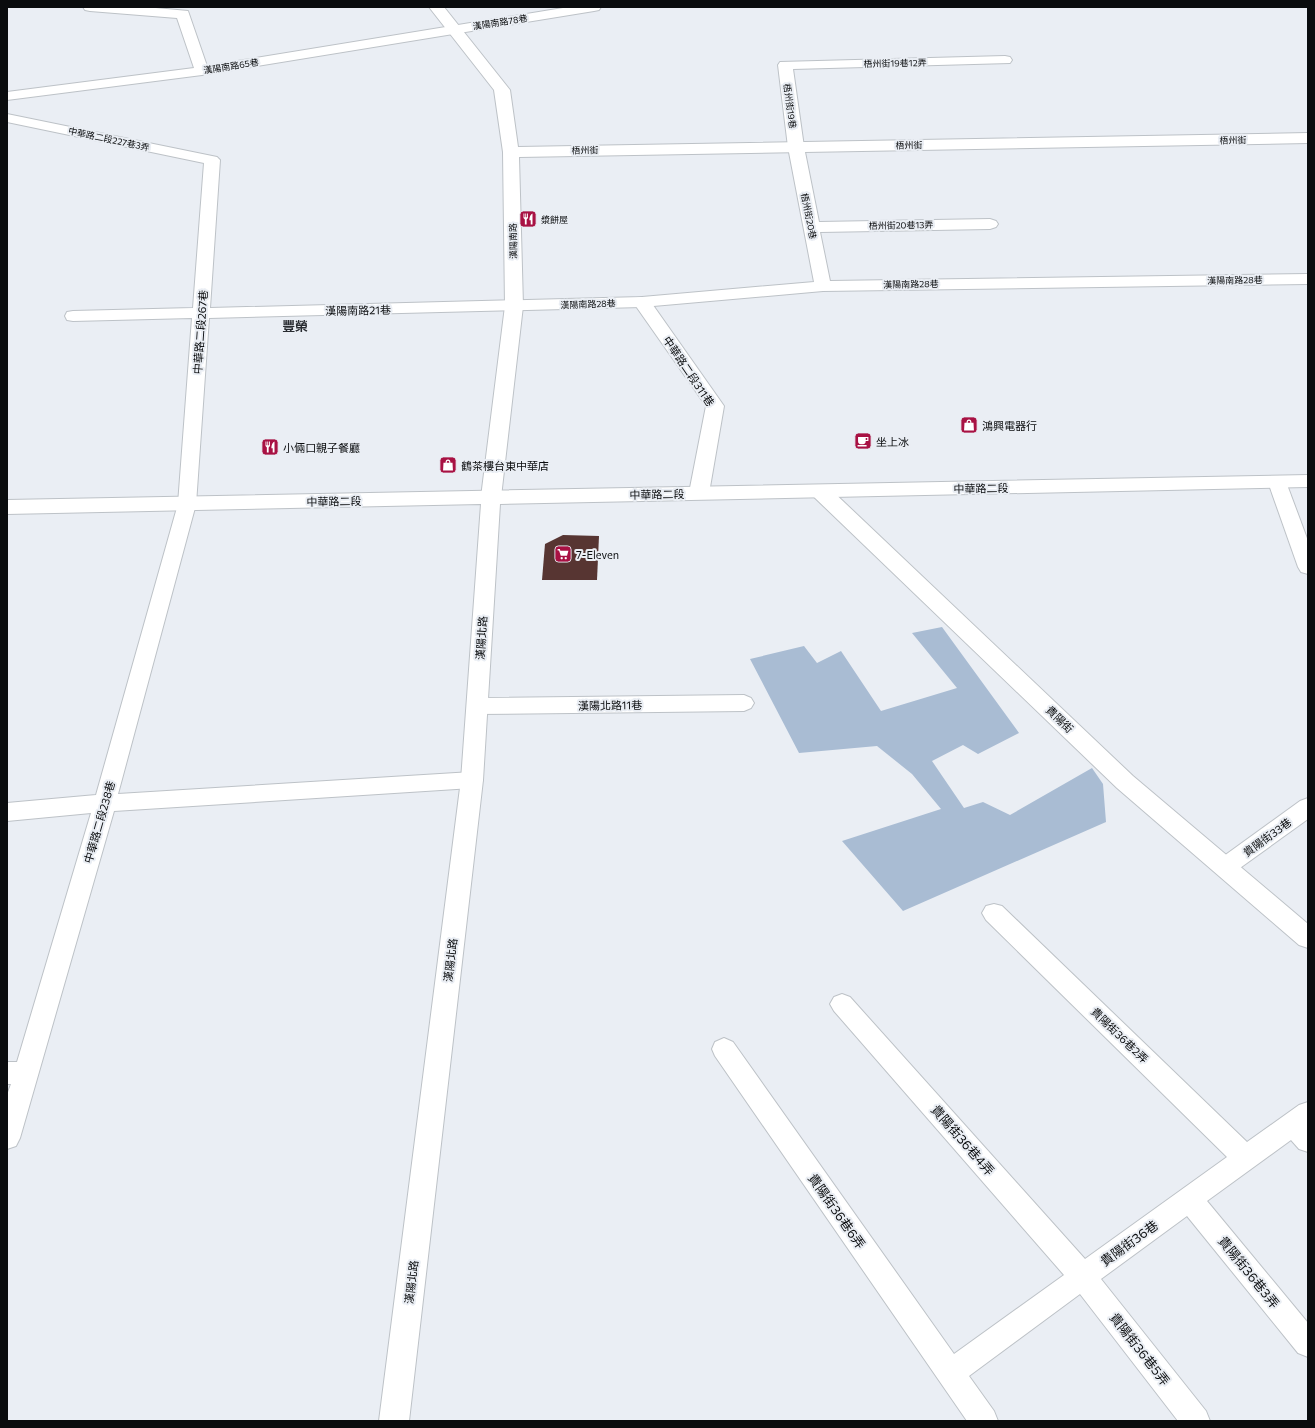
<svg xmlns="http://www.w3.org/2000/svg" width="1315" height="1428" viewBox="0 0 1315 1428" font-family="Commissioner,'Noto Sans TC',sans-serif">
<rect width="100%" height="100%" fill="#eaeef4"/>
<polygon fill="#a9bcd3" points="942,627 1019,733 978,754 963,745 932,761 964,808 983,802 1010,815 1092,768 1103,784 1106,822 903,911 842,841 941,809 912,774 877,746 799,753 750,659 804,646 817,663 841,651 881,711 957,688 912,633"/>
<polygon fill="#573532" points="563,535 599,536 597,580 542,580 545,544"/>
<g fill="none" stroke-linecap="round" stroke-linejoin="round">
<g stroke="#bdc2c7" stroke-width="2">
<g id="lane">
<polygon points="83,7 145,7 188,11 207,66 569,7 601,7 599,10 594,11 202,75 7,100 7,92 194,68 177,18 90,11 85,10"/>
<polygon points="1005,56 1010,57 1012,60 1010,63 793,69 804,147 819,222 990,219 996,221 998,224 996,227 990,229 820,232 830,281 1308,274 1308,284 823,291 642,307 209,318 196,504 118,794 472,772 480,774 483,780 480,786 472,788 114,811 20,1138 16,1146 7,1149 7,1095 11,1084 7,1084 7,1062 17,1062 91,813 7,821 7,803 96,795 178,504 192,318 73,321 67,320 65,316 67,312 73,311 193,308 204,163 7,122 7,114 217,157 220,160 210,308 642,297 814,282 788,147 778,65 780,62"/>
<polygon points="1277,476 1284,478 1286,482 1308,541 1308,574 1301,572 1298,567 1268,482 1270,478"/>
<polygon points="744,695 751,698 754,703 751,708 744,711 477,714 470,711 467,706 470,701 477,698"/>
<polygon points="1308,798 1308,819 1233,873 1225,876 1217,873 1214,867 1217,861 1300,801"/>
<polygon points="994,904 1002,906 1247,1142 1299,1105 1308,1102 1308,1152 1299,1149 1291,1140 1207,1201 1308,1323 1308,1357 1298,1353 1187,1216 1101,1279 1206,1411 1210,1421 1178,1421 1080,1294 969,1376 994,1411 998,1421 967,1421 715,1056 712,1049 715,1042 724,1038 733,1042 954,1354 1064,1275 834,1011 830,1004 834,997 842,994 850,997 1085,1259 1227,1157 986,920 982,913 986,906"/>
</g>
</g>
<g stroke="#bdc2c7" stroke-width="2">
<g id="street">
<polygon points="429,7 444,7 510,90 518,147 1308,133 1308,143 519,157 523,306 501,497 498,502 491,504 484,502 481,497 505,306 503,152 494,90"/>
<polygon points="642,297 648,298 724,406 709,493 706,498 699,499 692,498 689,493 706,406 633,302 636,298"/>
<polygon points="820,485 827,486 1133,776 1308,924 1308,948 1299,945 1117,788 813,496 810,491 813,486"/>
</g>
</g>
<g stroke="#bdc2c7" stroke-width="2">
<polygon id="secondary" points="1308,475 1308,487 500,504 483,780 409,1421 379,1421 461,780 481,504 7,514 7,500"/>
</g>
<use href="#lane" fill="#fff" fill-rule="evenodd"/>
<use href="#street" fill="#fff" fill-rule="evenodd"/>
<use href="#secondary" fill="#fff" fill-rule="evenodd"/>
</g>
<defs>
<g id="restaurant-square" transform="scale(0.9)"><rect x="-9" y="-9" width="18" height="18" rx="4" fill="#a81143" stroke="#eaeef4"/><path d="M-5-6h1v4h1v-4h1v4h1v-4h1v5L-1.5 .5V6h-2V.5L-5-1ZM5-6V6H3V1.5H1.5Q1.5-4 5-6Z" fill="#fff"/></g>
<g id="shop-square" transform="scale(0.9)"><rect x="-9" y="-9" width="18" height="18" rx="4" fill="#a81143" stroke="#eaeef4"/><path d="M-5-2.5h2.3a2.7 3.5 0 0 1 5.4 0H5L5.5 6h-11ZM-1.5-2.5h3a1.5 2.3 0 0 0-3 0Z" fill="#fff"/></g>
<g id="cafe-square" transform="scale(0.9)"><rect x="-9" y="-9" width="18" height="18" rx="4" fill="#a81143" stroke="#eaeef4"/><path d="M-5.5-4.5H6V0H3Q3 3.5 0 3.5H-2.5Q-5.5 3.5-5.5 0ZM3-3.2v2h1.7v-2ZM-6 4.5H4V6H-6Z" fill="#fff"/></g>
<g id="supermarket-square" transform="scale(0.9)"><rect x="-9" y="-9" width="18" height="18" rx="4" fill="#a81143" stroke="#eaeef4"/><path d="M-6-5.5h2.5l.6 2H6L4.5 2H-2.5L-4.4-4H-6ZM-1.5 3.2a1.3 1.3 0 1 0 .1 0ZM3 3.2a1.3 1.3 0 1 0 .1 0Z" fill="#fff"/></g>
</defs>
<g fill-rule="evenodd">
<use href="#restaurant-square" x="528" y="219"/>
<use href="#shop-square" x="969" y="425"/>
<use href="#cafe-square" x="863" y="441"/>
<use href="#restaurant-square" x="270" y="447"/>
<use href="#shop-square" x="448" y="465"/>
<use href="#supermarket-square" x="563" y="554"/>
</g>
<g text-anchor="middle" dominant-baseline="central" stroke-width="4" stroke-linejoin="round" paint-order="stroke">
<g font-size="9" fill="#0a0c0e" stroke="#eaeef4">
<text transform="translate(500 22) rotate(-9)">漢陽南路78巷</text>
<text transform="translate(895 63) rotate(-1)">梧州街19巷12弄</text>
<text transform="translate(231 66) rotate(-9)">漢陽南路65巷</text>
<text transform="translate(790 106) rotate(82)">梧州街19巷</text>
<text transform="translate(109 139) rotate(12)">中華路二段227巷3弄</text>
<text transform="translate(1233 140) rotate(-1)">梧州街</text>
<text transform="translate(909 145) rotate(-1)">梧州街</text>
<text transform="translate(585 150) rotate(-1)">梧州街</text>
<text transform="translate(809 216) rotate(79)">梧州街20巷</text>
<text transform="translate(901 225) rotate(-1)">梧州街20巷13弄</text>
<text transform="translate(513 241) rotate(-91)">漢陽南路</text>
<text transform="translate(1235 280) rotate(-1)">漢陽南路28巷</text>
<text transform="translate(911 284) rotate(-1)">漢陽南路28巷</text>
<text transform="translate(588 304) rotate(-2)">漢陽南路28巷</text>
</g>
<g font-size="9" fill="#0a0c0e" stroke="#eaeef4" text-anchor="start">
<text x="541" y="219">漿餅屋</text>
</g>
<g font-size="11" fill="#0a0c0e" stroke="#eaeef4">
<text transform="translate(358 310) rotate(-1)">漢陽南路21巷</text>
<text transform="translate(200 332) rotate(-86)">中華路二段267巷</text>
<text transform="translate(689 371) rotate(56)">中華路二段311巷</text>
<text transform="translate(981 488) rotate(-1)">中華路二段</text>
<text transform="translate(657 494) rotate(-1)">中華路二段</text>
<text transform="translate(334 501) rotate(-1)">中華路二段</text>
<text transform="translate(481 638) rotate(-86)">漢陽北路</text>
<text transform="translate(610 705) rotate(-1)">漢陽北路11巷</text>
<text transform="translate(1060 719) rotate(44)">貴陽街</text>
<text transform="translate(99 822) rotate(-74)">中華路二段238巷</text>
<text transform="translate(1267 837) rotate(-36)">貴陽街33巷</text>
<text transform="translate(450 960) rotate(-83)">漢陽北路</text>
<text transform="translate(1120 1035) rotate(44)">貴陽街36巷2弄</text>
<text transform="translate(411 1282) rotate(-83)">漢陽北路</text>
</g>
<g font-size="11" fill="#0a0c0e" stroke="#eaeef4" text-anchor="start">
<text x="982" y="425">鴻興電器行</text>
<text x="876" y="441">坐上冰</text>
<text x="283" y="447">小倆口親子餐廳</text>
<text x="461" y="465">鶴茶樓台東中華店</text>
<text x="576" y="554">7-Eleven</text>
</g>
<g font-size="13" font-weight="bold" fill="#282b30" stroke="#eaeef4">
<text x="295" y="326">豐榮</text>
</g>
<g font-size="13" fill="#0a0c0e" stroke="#eaeef4">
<text transform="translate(963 1140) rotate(49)">貴陽街36巷4弄</text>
<text transform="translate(837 1211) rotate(55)">貴陽街36巷6弄</text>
<text transform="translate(1129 1243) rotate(-36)">貴陽街36巷</text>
<text transform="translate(1249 1272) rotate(51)">貴陽街36巷3弄</text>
<text transform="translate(1140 1349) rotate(52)">貴陽街36巷5弄</text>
</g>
</g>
<rect width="1315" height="1428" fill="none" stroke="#0a0c0e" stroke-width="16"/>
</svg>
